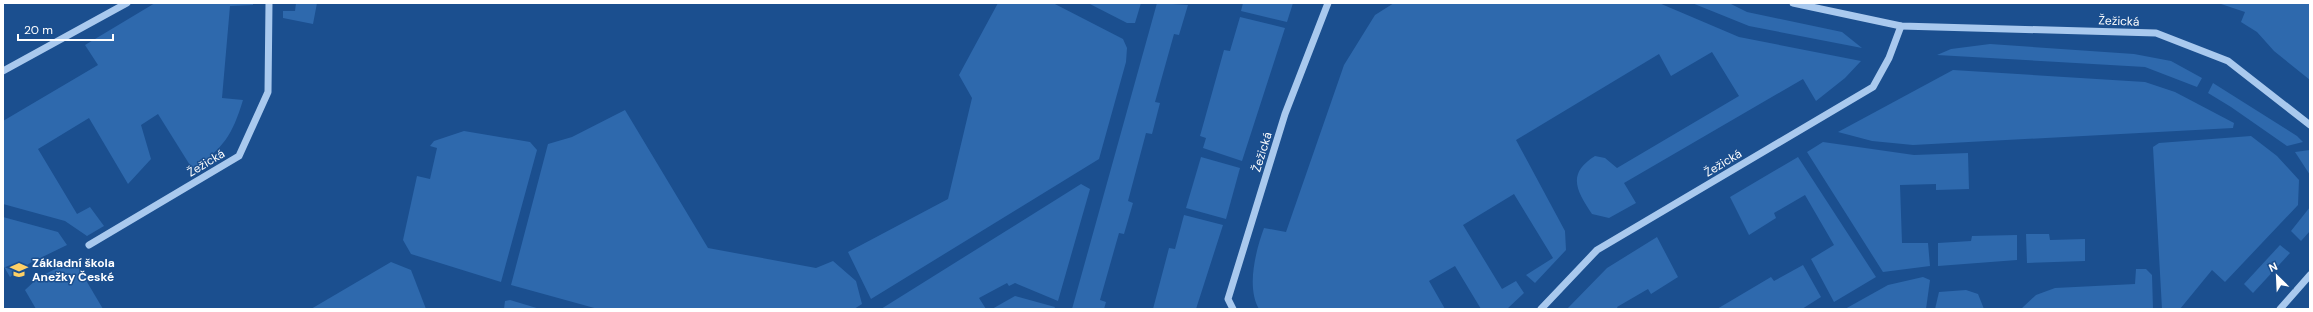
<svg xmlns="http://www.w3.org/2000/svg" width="2313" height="312" viewBox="0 0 2313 312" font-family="'DM Sans',sans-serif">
<rect width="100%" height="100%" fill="#1b4f8f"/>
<g fill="#2e69ad">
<path d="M155,3H253V5L230,6L222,98L243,100C232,136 224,147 193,170L158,114L141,125L151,159L128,184L89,118L38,149L77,214L90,207L104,226L87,236L65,221L3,204V121L98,65L85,45Z"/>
<polygon points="296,3 317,3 313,24 283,18 283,11 295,11"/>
<polygon points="998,3 1053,3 1123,39 1127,48 1126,62 1099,159 871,299 848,252 948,199 972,98 959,75"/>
<polygon points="1088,3 1141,3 1135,23 1127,23"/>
<polygon points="1157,3 1188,5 1179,35 1174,34 1155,102 1160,103 1152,134 1146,133 1128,201 1133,203 1124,234 1119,233 1100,300 1106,302 1104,309 1072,309"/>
<polygon points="1243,3 1293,3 1287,22 1241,11"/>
<path d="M1394,3H1659L1739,37L1861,61L1845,78L1816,101L1803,79L1624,183L1636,203L1609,218L1592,214C1577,191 1566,174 1595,156L1605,158L1617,168L1739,96L1712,52L1671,76L1659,54L1516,140L1565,231L1566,250L1535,283L1526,275L1553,258L1514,194L1463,225L1502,289L1516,281L1524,293L1507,309H1481L1455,266L1429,281L1445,309H1259C1246,287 1256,250 1264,228L1286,232L1344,65L1375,15Z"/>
<polygon points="1692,3 1729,3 1747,12 1842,32 1862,48 1749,26"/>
<polygon points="2218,3 2310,3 2310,80 2274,51 2257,32 2241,22 2245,12"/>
<polygon points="1240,17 1285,28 1242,161 1203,148 1206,138 1200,136 1224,50 1230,51"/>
<polygon points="1990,44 2134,54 2171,61 2202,78 2197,87 2145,67 1937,55 1951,49"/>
<polygon points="1953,70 2145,82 2175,92 2234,123 2233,128 1913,145 1872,141 1838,132"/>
<polygon points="2213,83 2297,136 2303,142 2287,146 2231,107 2208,93"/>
<polygon points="625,110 708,248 816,268 833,261 856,281 862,304 854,309 598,309 511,285 548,144 572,137"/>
<polygon points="464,131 530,142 537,150 501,282 411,254 403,240 417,176 430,179 437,148 430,146 434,141"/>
<polygon points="2251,136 2277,156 2299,180 2298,205 2225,282 2212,270 2180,309 2162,309 2153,147 2159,143"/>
<polygon points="1823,142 1914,155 1968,153 1969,189 1936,190 1936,184 1900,185 1902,243 1928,243 1930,266 1883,272 1807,152"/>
<polygon points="2310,150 2310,175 2295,152"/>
<polygon points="1201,157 1240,168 1226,219 1186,208"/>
<polygon points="1798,157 1876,277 1834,302 1811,259 1834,245 1805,195 1774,213 1776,218 1749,235 1730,197"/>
<polygon points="1081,184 1090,189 1058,301 1015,283 1009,286 1007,283 979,298 986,309 881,309"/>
<polygon points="2310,207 2310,231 2301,241 2291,231"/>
<polygon points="1184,215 1223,225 1196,309 1153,309 1169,248 1175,249"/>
<polygon points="3,217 58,232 67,245 30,263 10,277 3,265"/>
<polygon points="2026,234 2049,234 2050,240 2085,239 2085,261 2027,263"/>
<polygon points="2017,235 2017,260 1938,266 1938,243 1971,241 1972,236"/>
<polygon points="1657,237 1678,277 1651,294 1648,289 1617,307 1618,309 1567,309 1607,268"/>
<polygon points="2280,245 2290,253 2253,293 2244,284"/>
<polygon points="74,260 103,309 36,309 25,290 39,277"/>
<polygon points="391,262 411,270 426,309 311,309"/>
<polygon points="1803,265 1821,297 1802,309 1717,309 1771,277 1774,281"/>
<polygon points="2136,269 2146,269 2152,275 2153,309 2021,309 2036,295 2055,288 2135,284"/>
<polygon points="1923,277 1930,280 1926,309 1845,309 1888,285"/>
<polygon points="1966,290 1978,294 1984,309 1935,309 1939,292"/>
<polygon points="1015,296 1055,307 1054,309 992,309"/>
<polygon points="510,300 540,309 504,309 505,301"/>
</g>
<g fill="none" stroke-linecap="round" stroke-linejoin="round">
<g stroke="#a9c9ee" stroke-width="7">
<polyline points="1793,3 1901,26 2156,33 2228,61 2310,125"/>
<polyline points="3,71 127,3"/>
<polyline points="89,245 239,156 268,92 269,3"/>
<polyline points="1233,309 1228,299 1285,114 1328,3"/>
<polyline points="1541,309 1597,250 1873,87 1889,58 1901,26"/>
<polyline points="2280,309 2310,275"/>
</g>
</g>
<defs>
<g id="school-bare" transform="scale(1.38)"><path d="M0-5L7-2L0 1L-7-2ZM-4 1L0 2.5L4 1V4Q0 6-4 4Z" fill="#ffd166" stroke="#1b4f8f" stroke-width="2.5" paint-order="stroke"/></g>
</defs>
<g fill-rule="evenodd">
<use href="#school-bare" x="19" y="270"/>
</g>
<g text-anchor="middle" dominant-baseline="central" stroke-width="3" stroke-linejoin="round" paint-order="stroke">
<g font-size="12" fill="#fff" stroke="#1b4f8f">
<text transform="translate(2119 21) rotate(2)">Žežická</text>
<text transform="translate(1262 152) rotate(-73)">Žežická</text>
<text transform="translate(206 163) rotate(-31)">Žežická</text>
<text transform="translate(1723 163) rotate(-31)">Žežická</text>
</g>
<g font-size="12" font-weight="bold" fill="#fff" stroke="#1b4f8f" text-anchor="start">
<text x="32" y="263">Základní škola<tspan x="32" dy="14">Anežky České</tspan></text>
</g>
</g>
<rect width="2313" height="312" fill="none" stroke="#ffffff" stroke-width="8"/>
<g transform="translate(2277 276) rotate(336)" stroke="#1b4f8f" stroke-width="3" paint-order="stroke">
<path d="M0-3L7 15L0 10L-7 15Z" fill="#ffffff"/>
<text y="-6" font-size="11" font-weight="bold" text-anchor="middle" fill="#ffffff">N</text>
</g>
<path d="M18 34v6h95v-6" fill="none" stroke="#ffffff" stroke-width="2"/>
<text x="24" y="34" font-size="12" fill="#ffffff" stroke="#1b4f8f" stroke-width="3" paint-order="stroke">20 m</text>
</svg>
